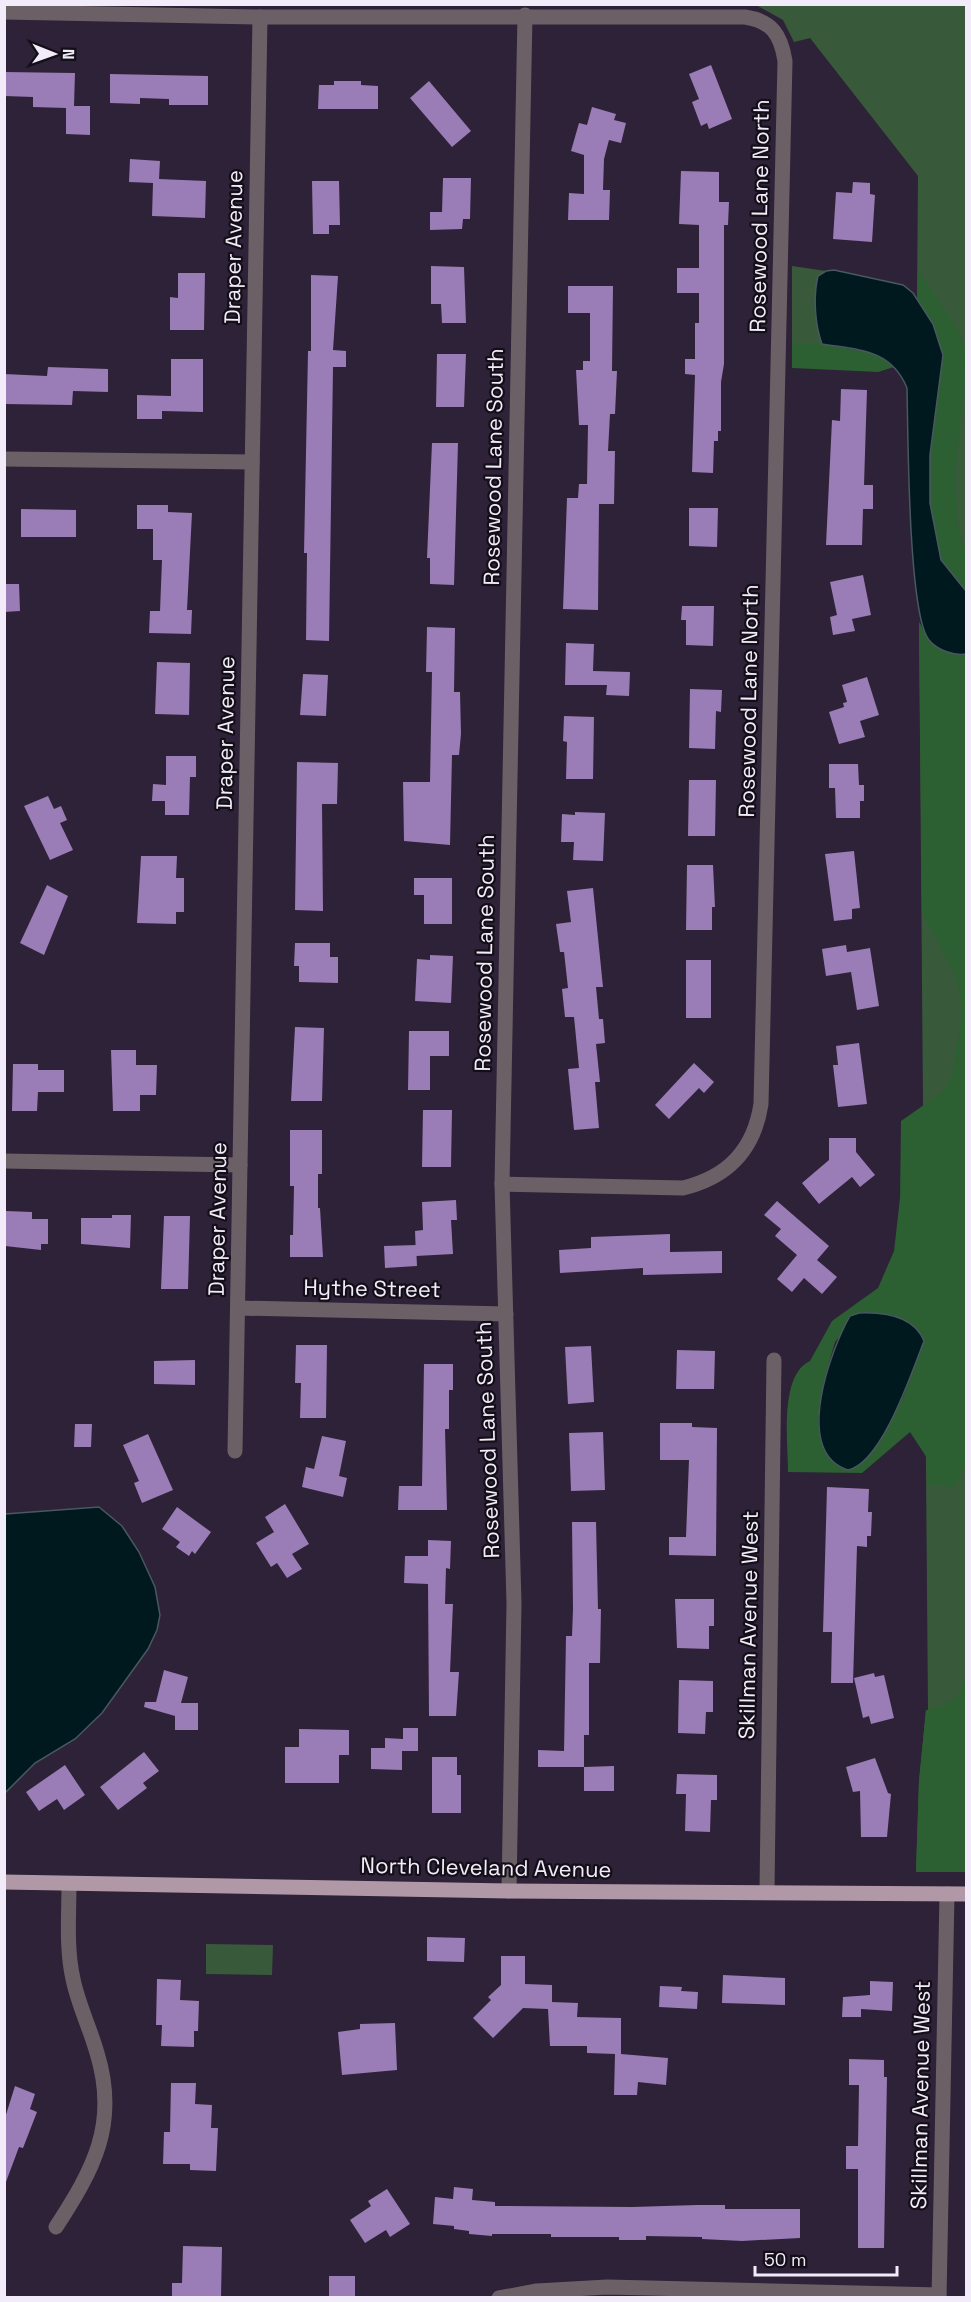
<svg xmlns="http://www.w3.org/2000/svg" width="971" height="2302" viewBox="0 0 971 2302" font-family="'Space Grotesk',sans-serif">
<rect width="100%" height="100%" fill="#2d2237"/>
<g fill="#385a3b">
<polygon points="756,5 966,5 966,591 917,299 918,176 810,38 794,42 783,20"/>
<path d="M792,266L826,271L818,276C813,297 815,325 822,344H792Z"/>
<path d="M919,622C929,641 942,657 966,654V1872H916L919,1781L926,1710H928Z"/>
<polygon points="206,1944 273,1945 272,1975 206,1974"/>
</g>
<g fill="#2c5f32" fill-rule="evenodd">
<polygon points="918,271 956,326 966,353 955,482 959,535 966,555 966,591 941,560 930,503 930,455 943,355 917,299"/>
<polygon points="792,344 822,344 875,353 894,367 878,372 792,368"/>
<path d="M919,622C929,641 942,657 966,654V1460L955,1487L927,1484V1458L910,1432L862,1473L788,1472C788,1443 779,1375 810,1361L832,1321L878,1288L894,1251L900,1198L901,1121L941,1093L951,1080L961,1022V1002L956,976L922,912ZM859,1313L893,1315L924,1341L903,1397L879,1443L819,1409L825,1377L835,1342Z"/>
<path d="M966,1676V1872H916L919,1781L926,1710C947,1707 962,1699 966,1676Z"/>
</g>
<g fill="#00191e" stroke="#495860" stroke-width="1.5">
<path d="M834,270L903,285L913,293L933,324L943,355L930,455V503L941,560L966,591V654C954,656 937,650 929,640C908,615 908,430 907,388C891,349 859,350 822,344C815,325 813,297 818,276L826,271Z"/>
<path d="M859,1313C884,1312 914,1316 924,1341C912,1372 882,1463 848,1470C792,1452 831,1349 850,1316Z"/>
<polygon points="99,1507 122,1526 139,1552 155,1587 160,1615 157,1630 148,1649 102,1713 75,1739 35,1763 5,1793 5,1514"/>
</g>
<g fill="#9a7cb6">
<polygon points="711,65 732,119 709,129 707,123 701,126 692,102 699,99 689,74"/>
<polygon points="4,72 75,73 74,106 90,106 90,135 66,134 66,108 33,107 33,97 4,96"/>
<polygon points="110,74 208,76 208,105 169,105 169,99 140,98 140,104 110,103"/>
<polygon points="334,81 361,81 361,85 378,86 378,109 318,109 319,85 334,85"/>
<polygon points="429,81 471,131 452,147 410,98"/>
<polygon points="592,107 616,114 614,120 626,123 621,143 609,140 604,159 603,190 610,190 609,220 568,220 569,193 584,194 584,155 571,151 579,123 587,125"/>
<polygon points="130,159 160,161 159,179 206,181 205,218 152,216 153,183 129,182"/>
<polygon points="681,171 719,172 719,202 729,202 728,225 724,225 724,364 721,382 721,431 718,431 718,441 714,441 713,473 692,472 695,375 685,374 685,359 695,359 695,323 699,323 699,293 677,293 677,268 699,268 699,225 679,224"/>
<polygon points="443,178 471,178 470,219 463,219 462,229 430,230 430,212 442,212"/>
<polygon points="312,181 339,181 340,225 329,225 329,234 313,234"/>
<polygon points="853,182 870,183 870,194 875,195 872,242 833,239 836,192 852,193"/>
<polygon points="431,266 464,267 466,323 442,323 441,304 431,304"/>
<polygon points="178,273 205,273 204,330 170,330 170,297 178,298"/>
<polygon points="311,275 338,276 333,350 346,351 346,367 333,367 329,641 306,640 307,553 304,553 308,351 311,351"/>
<polygon points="568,286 613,286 612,371 617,371 615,414 610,414 608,451 615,451 614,504 599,504 598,610 563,609 567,498 578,498 579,484 587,484 588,425 579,425 576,370 583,370 583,361 590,361 590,313 568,313"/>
<polygon points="437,354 466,354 464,407 436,407"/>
<polygon points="171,359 203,359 203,412 162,411 162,419 137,419 137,395 171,396"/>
<polygon points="48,367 108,369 108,392 73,391 72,405 4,404 4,374 47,376"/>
<polygon points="841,389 867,390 864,485 873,485 873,509 863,509 862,545 826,545 832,420 840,421"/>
<polygon points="432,443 458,443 454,585 430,584 430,558 427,558"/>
<polygon points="137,505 168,505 168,512 192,513 187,610 192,610 191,634 149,633 150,611 160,611 162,560 153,560 153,529 137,529"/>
<polygon points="689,508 718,508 717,547 689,546"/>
<polygon points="21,509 76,510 76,537 21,537"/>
<polygon points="863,575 871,615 852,619 855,631 833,635 830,617 837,615 830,582"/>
<polygon points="4,584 19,584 20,611 4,612"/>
<polygon points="682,606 714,606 713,646 686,645 686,620 681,620"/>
<polygon points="427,627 455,628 454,692 460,692 461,734 459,755 452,755 450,845 404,841 403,782 430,782 432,672 426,672"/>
<polygon points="566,643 594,644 593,671 630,672 629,696 606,695 607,685 565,685"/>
<polygon points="157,662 190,663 189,715 155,714"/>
<polygon points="303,674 328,675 326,716 300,715"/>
<polygon points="867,677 879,715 860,721 865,737 839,744 829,712 844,707 843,703 847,702 842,685"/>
<polygon points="690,689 722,690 721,712 716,711 715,749 689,748"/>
<polygon points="564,716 594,717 593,779 566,779 567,742 563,741"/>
<polygon points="166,756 196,756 196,777 190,777 189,815 165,815 165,801 152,801 153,784 166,785"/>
<polygon points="297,762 338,763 337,804 322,804 323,911 295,910"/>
<polygon points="829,764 858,764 859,785 864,785 864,801 860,801 860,818 836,818 835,788 829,788"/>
<polygon points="689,780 716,780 715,836 688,836"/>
<polygon points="48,796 54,809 61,806 67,820 60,823 73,850 50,860 24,806"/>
<polygon points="575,812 605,813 603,861 573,860 574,842 561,842 562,814 575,815"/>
<polygon points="854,851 860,908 852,909 852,919 834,921 825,854"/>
<polygon points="141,856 177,856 176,878 184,878 184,912 176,912 176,924 137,923"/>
<polygon points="687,865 713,865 715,907 712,907 712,930 686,930"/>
<polygon points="414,878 452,878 452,924 424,924 424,895 414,895"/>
<polygon points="47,885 68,896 44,955 20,943"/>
<polygon points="593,888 603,987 596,987 599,1019 603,1019 605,1043 596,1044 600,1082 595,1082 599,1128 574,1130 568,1069 579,1068 574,1017 565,1017 562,989 568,988 564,952 560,952 556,924 571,922 567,891"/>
<polygon points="295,943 330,943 330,957 338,957 338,983 299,982 299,966 294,966"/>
<polygon points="846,945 847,952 870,948 879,1006 857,1010 851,972 826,976 822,949"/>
<polygon points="430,955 453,956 451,1003 415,1001 417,959 430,960"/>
<rect x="686" y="960" width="25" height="58"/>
<polygon points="295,1027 324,1028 322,1101 291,1101"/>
<polygon points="409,1031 449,1031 449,1056 430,1056 430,1090 408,1090"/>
<polygon points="859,1043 867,1104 838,1107 833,1065 838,1065 836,1046"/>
<polygon points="111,1050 136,1050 136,1065 157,1065 156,1095 140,1095 140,1111 113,1111"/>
<polygon points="694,1063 714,1082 704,1093 699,1088 669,1119 655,1105"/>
<polygon points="13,1064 38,1064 38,1070 64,1070 64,1092 38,1092 37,1111 12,1111"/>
<polygon points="423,1110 452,1110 451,1167 422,1167"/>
<polygon points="290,1130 322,1130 322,1174 318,1174 318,1208 320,1208 323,1257 290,1257 290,1235 293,1235 294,1186 290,1186"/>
<polygon points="829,1138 856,1138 856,1152 875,1175 860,1187 852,1177 819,1204 802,1183 829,1160"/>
<polygon points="456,1200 457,1220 451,1220 453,1254 416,1256 415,1231 423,1230 422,1202"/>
<polygon points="777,1201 829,1246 817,1260 837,1277 822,1294 804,1278 792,1292 777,1279 797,1255 775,1236 781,1229 764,1215"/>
<polygon points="6,1211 32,1212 32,1219 48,1219 48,1244 41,1244 41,1250 5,1246"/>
<polygon points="112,1215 131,1215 130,1248 81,1244 81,1218 112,1218"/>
<polygon points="164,1216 190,1216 188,1289 161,1289"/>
<polygon points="670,1234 670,1252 722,1251 722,1273 643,1275 643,1268 560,1273 559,1250 591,1248 591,1237"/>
<polygon points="416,1245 417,1266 385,1268 384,1246"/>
<polygon points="296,1345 327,1345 326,1418 300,1418 301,1383 295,1383"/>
<polygon points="591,1346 594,1402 568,1404 565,1347"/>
<polygon points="677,1350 715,1351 714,1389 676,1389"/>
<polygon points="195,1360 195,1385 154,1384 154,1361"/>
<polygon points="424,1364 453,1364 453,1390 449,1390 449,1429 445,1429 447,1510 398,1510 399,1486 422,1486"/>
<polygon points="660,1423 692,1423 692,1427 717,1428 716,1556 669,1555 669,1537 686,1537 689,1460 660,1460"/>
<polygon points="75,1424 92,1424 91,1447 74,1447"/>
<polygon points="603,1432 605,1490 571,1491 569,1433"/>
<polygon points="148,1434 173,1490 142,1503 134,1483 139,1481 123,1445"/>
<polygon points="322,1436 346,1441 339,1476 347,1478 343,1497 302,1487 306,1467 314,1469"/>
<polygon points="827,1487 869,1489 868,1512 872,1512 871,1536 867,1536 867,1547 857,1546 853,1683 831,1683 832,1632 823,1632"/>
<polygon points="285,1504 309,1544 292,1554 302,1569 287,1578 277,1563 271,1567 256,1543 274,1532 265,1517"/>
<polygon points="177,1507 211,1532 195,1554 192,1551 189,1556 176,1547 180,1542 162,1529"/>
<polygon points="572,1522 596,1522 598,1609 601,1609 600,1663 589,1663 589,1735 584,1735 584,1767 538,1767 538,1750 564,1751 566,1636 572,1636 573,1609"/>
<polygon points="428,1540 451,1541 450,1569 446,1568 445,1604 453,1604 450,1672 459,1672 456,1716 429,1716 428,1584 404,1583 405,1556 428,1556"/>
<polygon points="675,1599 714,1599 714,1626 709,1626 709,1649 677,1648"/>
<polygon points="164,1670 188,1677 181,1703 198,1703 198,1730 175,1730 175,1716 144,1707 145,1702 156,1702"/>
<polygon points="874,1673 875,1677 884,1675 894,1718 871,1724 869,1716 863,1718 854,1678"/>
<polygon points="679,1680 713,1681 713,1712 706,1712 705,1734 678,1733"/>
<polygon points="403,1728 418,1728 418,1751 402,1751 402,1770 371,1769 371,1748 385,1748 385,1738 403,1739"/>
<polygon points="299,1729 349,1730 349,1755 339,1755 339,1783 285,1783 285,1747 299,1747"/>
<polygon points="144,1752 159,1771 143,1783 147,1788 118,1810 100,1787"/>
<polygon points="432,1757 457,1757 457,1775 461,1775 461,1813 432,1813"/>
<polygon points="875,1758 888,1793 891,1794 887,1837 861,1837 860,1791 853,1792 846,1767"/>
<polygon points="65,1765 85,1795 64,1810 57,1799 39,1811 26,1792"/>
<polygon points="614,1766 614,1791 584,1791 584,1767"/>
<polygon points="677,1774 717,1775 717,1800 711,1800 710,1832 685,1831 686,1794 676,1794"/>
<polygon points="427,1937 465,1938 464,1962 427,1961"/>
<polygon points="501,1956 525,1956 525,1984 552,1985 552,2002 578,2003 577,2017 621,2018 621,2054 668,2058 666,2085 638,2082 637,2095 614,2095 615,2054 587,2053 587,2046 550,2046 548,2009 523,2008 493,2038 473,2018 491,2000 488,1997 501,1985"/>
<polygon points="723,1975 785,1978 785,2005 722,2003"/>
<polygon points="157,1979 181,1980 180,2000 199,2001 198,2031 194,2031 194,2047 161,2046 162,2025 156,2025"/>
<polygon points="870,1981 893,1982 892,2011 861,2009 861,2017 842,2017 843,1997 870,1995"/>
<polygon points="660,1986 682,1987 681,1991 698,1992 697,2009 659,2007"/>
<polygon points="395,2023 397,2070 342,2075 338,2032 360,2029 360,2024"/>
<polygon points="849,2059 884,2060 884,2077 887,2077 884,2248 858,2248 858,2169 846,2169 846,2146 858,2146 859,2085 849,2085"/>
<polygon points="171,2083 196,2083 195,2104 212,2105 211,2128 218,2128 216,2171 190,2170 190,2164 163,2164 164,2132 170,2132"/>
<polygon points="15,2086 35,2094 30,2109 37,2112 23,2148 19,2147 6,2182 4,2121"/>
<polygon points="454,2187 473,2189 472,2200 495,2202 495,2206 632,2207 697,2205 725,2205 725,2209 800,2209 800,2238 742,2241 702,2239 702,2237 646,2236 646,2240 619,2240 619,2237 551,2237 551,2234 492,2234 492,2236 469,2234 469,2231 454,2229 454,2226 433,2224 435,2197 453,2199"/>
<polygon points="387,2189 410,2224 390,2237 386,2230 365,2243 350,2220 371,2206 368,2201"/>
<polygon points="183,2246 222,2247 221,2298 172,2298 172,2283 182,2283"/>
<rect x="329" y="2276" width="26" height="22"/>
</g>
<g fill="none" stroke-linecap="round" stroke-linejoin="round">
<g stroke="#6c6067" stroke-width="15">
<path d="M4,12L260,17H745C772,21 781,35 785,61L761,1104C754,1150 728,1177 683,1188L502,1184"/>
<polyline points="4,459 252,462"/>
<polyline points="4,1161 240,1165"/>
<polyline points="238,1308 506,1314"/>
<polyline points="235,1451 260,17"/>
<polyline points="509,1891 514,1603 502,1184 525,15"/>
<polyline points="767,1891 774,1360"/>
<path d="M56,2227C93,2170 119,2124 97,2053C90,2028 78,2004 73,1979C66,1948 69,1915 69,1884"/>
<polyline points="499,2298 537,2291 607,2287 939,2295"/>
<polyline points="939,2298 947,1894"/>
</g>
<polyline stroke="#b198a6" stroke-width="15" points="4,1882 509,1891 966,1894"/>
</g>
<g text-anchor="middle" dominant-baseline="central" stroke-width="4.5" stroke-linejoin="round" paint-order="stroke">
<g font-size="22" fill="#f2ebf9" stroke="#130e17">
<text transform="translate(759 216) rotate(-89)">Rosewood Lane North</text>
<text transform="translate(233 247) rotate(-89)">Draper Avenue</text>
<text transform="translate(493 467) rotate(-89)">Rosewood Lane South</text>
<text transform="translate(748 701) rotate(-89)">Rosewood Lane North</text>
<text transform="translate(225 733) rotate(-89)">Draper Avenue</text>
<text transform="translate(484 953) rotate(-89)">Rosewood Lane South</text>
<text transform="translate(217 1219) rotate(-89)">Draper Avenue</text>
<text transform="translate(372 1288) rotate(1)">Hythe Street</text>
<text transform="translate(487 1440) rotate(-92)">Rosewood Lane South</text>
<text transform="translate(748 1625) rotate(-89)">Skillman Avenue West</text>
<text transform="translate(486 1867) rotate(1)">North Cleveland Avenue</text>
<text transform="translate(920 2095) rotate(-89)">Skillman Avenue West</text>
</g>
</g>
<rect width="971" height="2302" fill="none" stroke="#f2ebf9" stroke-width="12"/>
<g transform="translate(54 54) rotate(91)" stroke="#130e17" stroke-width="4.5" paint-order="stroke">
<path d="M0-4.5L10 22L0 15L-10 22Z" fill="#f2ebf9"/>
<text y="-9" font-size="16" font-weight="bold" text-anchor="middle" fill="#f2ebf9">N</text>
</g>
<path d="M755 2266v9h142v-9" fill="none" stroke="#f2ebf9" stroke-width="3"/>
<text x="764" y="2266" font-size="18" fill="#f2ebf9" stroke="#130e17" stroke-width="4.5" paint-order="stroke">50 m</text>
</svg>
